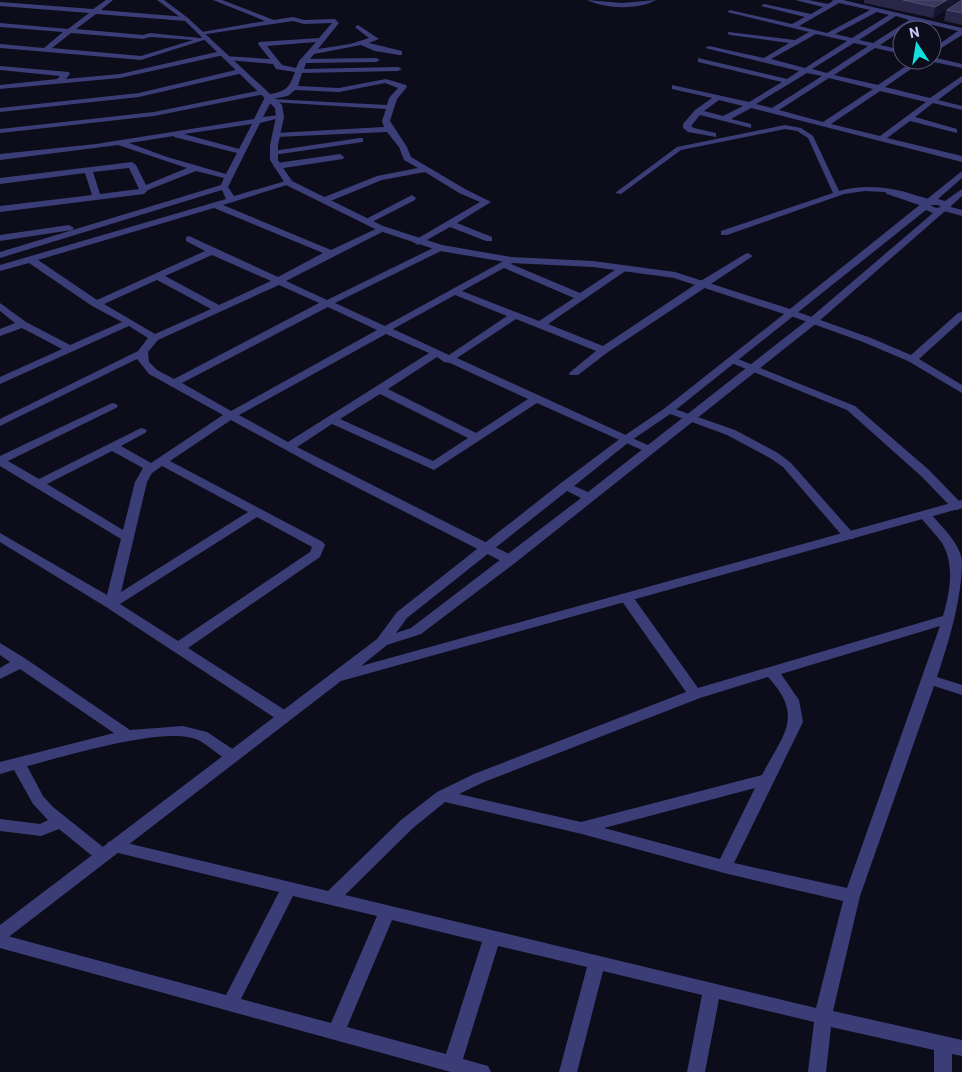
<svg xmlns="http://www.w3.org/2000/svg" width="962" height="1072" viewBox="0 0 962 1072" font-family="Roboto,sans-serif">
<rect width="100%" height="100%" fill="#0d0c1b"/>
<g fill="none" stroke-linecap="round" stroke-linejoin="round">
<g fill="#3a3d76" fill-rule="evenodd">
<path d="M587,0L622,3L656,0C638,10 605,9 587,0Z"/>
<path d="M785,125L801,128L813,136L839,191C864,184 890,187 915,195C921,197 928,198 934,202L928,204V207H925L887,194L885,192L865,191L844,194L727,235H721V231L833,193L808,138L797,131L785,129L681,150L621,194L615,193L677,147Z"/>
</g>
<g fill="#3a3d76" fill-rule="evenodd">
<path d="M106,0H113L101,10L186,17L189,19L186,21L96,14L76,29L143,35L150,33L200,38L206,36L210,38L141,60L0,48V44L44,48L63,32L0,27V23L68,29L89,13L0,6V2L93,9ZM71,33L143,39L150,37L193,40L141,56L52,48Z"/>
<path d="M213,0H222L274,20L293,17L304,20L335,19L339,23L318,49L350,44L369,38L356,28L355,27L358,25L379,39L369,43L402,51V55H399L375,51L361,45L314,54L310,59L376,58L380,60L376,62L306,63L304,69L398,67L402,69L398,71L302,73L298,86L339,88L386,79L406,85L407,87L397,99L390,121L407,147L411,157L465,189L491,202L457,223L492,237V241H486L450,227L418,245L413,242L415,240L480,202L459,193L425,172L382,180L328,202H322V198L377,176L418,168L404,160L399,147L387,132L276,137L272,135L276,133L384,127L382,121L386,109L271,102L263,117L280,115L284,117L260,123L228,187L234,196L289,180L293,183L223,205L331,250L380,227H386L388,229L286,281L327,300L437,246H443V250L335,303L385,326L511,257L516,260L511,264L580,293L621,266H627V270L548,324L603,346L699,282L745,254L748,253L753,256L608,352L578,375H570L569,373L596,351L516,319L457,358L652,447L654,449L652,451H644L537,403L434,470L332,424L297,447L515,557L516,560L515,563H505L317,467L231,420L170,461L323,542L325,545L320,557L188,648L288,712L290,716L288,720L283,721L278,720L106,607L0,542V533L107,595L121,539L0,466V456L112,403L116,404L118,406L116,408L8,461L39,479L141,428L145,429L147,431L145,433L121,446L151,463L223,415L149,374L137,359L0,426V419L138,351L148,338L129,326L0,384V377L62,349L22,328L0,336V329L15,323L0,311V303L26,322L70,345L122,322L92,306L29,263L0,271V265L226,199L222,190L0,258V252L221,185L224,178L196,171L148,190L144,194L0,212V206L92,195L85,173L0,184V178L132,162L136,165L146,185L187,168L118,145L0,160V154L96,144L254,119L266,95C285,91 288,91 295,72L276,69L273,64L227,60L223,58L224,56L270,59L258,44L259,42L319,38L332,23L304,24L293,21L200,35V33L202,32L265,21ZM316,42L299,61L296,68L282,65L267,46ZM385,83L398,88L389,98L387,105L272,99L288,96L295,90L339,92ZM252,124L239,149L184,134ZM174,136V137L237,153L226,174L167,157L129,143ZM129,168L139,189L100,194L93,172ZM214,208L323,253L278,277L189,236L186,237V241L205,251L97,300L38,260ZM212,255L271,281L219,305L165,276ZM504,268L574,298L539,321L462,291ZM157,280L211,309L155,334L104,304ZM279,285L319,303L174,379L157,370L149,362L148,352L158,340ZM455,295L507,316L449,355L393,329ZM328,307L377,330L231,411L182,383ZM386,334L429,353L288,442L239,415ZM437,357L444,362L450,363L528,399L476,433L388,389ZM380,394L468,438L433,461L340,419ZM112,451L143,468L135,482L123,530L47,484ZM162,466L248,512L121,592L147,482L152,473ZM257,517L312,547L310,552L178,641L120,604Z"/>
<path d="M795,0H808L828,4L833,1L832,0H843L962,28V35L932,54V49L958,31L916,21L880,45L902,50V54L875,48L834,75L878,85L915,60H924L885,87L930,98L962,76V82L938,100L962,106V110L933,103L915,117L957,129V133L910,121L887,138L962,156V162L751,108L731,119L751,124V128L700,115L691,126L694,128L716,133V137L688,132L683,128V124L695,110L712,98L672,89V85L749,102L782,82L698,62V58L787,79L799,71L705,48L709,46L764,58L789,43L730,35L728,34V32L795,40L809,32L727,12L730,10L792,24L805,17L761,6L764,4L811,14L823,7ZM839,3L870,10L827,33L799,26ZM877,12L889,15L852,38L835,34ZM896,16L909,20L873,43L859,40ZM816,34L847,41L805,68L771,59ZM854,43L868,46L827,73L812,69ZM807,73L822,76L772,108L756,104ZM829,78L873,89L823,122L779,110ZM880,91L926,102L880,136L831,124ZM719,100L743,106L723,116L704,111Z"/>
<polygon points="221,51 224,51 224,55 120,78 0,89 0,85 57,79 60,76 0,70 0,66 69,72 70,74 66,79 120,74"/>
<polygon points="932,57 962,64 962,68 929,61 932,60"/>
<polygon points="240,69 243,69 243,73 139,97 0,112 0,108 139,93"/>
<polygon points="262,90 265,90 265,94 154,116 0,133 0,129 154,112"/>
<polygon points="360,138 363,138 363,142 273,155 269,153 273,151"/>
<polygon points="340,154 344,157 343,159 277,169 273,166 277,163"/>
<polygon points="412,195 416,198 415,200 370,223 364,223 362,221"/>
<polygon points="947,206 962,210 962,216 944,211 943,209"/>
<polygon points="69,225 74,228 72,230 0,241 0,235"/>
<polygon points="792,310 871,338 911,355 958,313 962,312 962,320 919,359 962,385 962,393 908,361 863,342 788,315 788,311"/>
<polygon points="733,357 855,406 929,470 961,503 962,508 957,510 953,509 921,476 847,410 729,362 728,360"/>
<polygon points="669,407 735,430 778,453 791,463 853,533 855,536 853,539 845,539 783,467 770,458 727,435 665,412 663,410 665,408"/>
<path d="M925,511L929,512C941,526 959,542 962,560C962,599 949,641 937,677L962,685V695L934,686L860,896L833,1011L962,1040V1056L952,1054V1072H934V1050L831,1027L826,1072H808L814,1022L719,999L705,1072H687L702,995L603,971L577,1072H559L587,967L498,946L463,1059L488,1066L491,1072H451L0,948V934L226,995L279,892L114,852L108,850L106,846L108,842L114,840L328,891L401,820L437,792L474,774L686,692L621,600L619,597L621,594H631L698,688L943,616C950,592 955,565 942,543C935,533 926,525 919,515ZM940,626L847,888L734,863L803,722L799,700L781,674ZM768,677C805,717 783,734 762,775L581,822L459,794L484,782L700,698ZM755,788L720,859L604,828ZM445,802L582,834L724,873L843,901L816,1008L345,895L413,828ZM293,896L377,916L331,1023L241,999ZM392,920L482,942L446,1054L347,1027Z"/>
<path d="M0,643L26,659L130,730L183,726L207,732L237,752L239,756L237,760L232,761L227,760C217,754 208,745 198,740C165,725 64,757 27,766L43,796L53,807L108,851L110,855L108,859L102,861L96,859L59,829L41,836L0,831V819L40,824L48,820L33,804L14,770L0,774V762L114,733L20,669L0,679V668L10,662L0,655Z"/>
</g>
<path fill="#3a3d76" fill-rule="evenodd" d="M157,0H164L188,18L282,105L284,117L278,145V160L292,181L383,226L442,245L511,257L593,261L675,272L790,309L962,171V178L938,199L945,201L962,189V196L951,206L950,209L944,212L818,322L515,563L421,634L387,645L361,666L962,500V508L341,681L6,939L0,941V925L377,639L397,612L561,483L621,438L665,408L784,314L674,278L593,267L511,263L440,251L377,230L286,185L270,160V145L276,117L275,108L184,20ZM930,205H938L941,207L936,208ZM926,210L933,213L810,318L588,492L574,486L629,442L673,412ZM567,491L581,498L411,628L396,633L407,618Z"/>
</g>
<polygon fill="#292648" points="864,0 962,0 962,25 944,21 946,10 933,18 864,3"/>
<polygon fill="#17142e" points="947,0 962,0 962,1 933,18 935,7"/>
<g fill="#3b385b" stroke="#514e74">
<polygon points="903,0 947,0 935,7"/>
<polygon points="962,0 962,13 947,10"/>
</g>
<g transform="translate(917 45) rotate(348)"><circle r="24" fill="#0d0c1b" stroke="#595875"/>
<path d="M0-4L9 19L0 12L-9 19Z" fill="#10dee0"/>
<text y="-8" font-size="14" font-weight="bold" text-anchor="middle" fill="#cbc9fb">N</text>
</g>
</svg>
